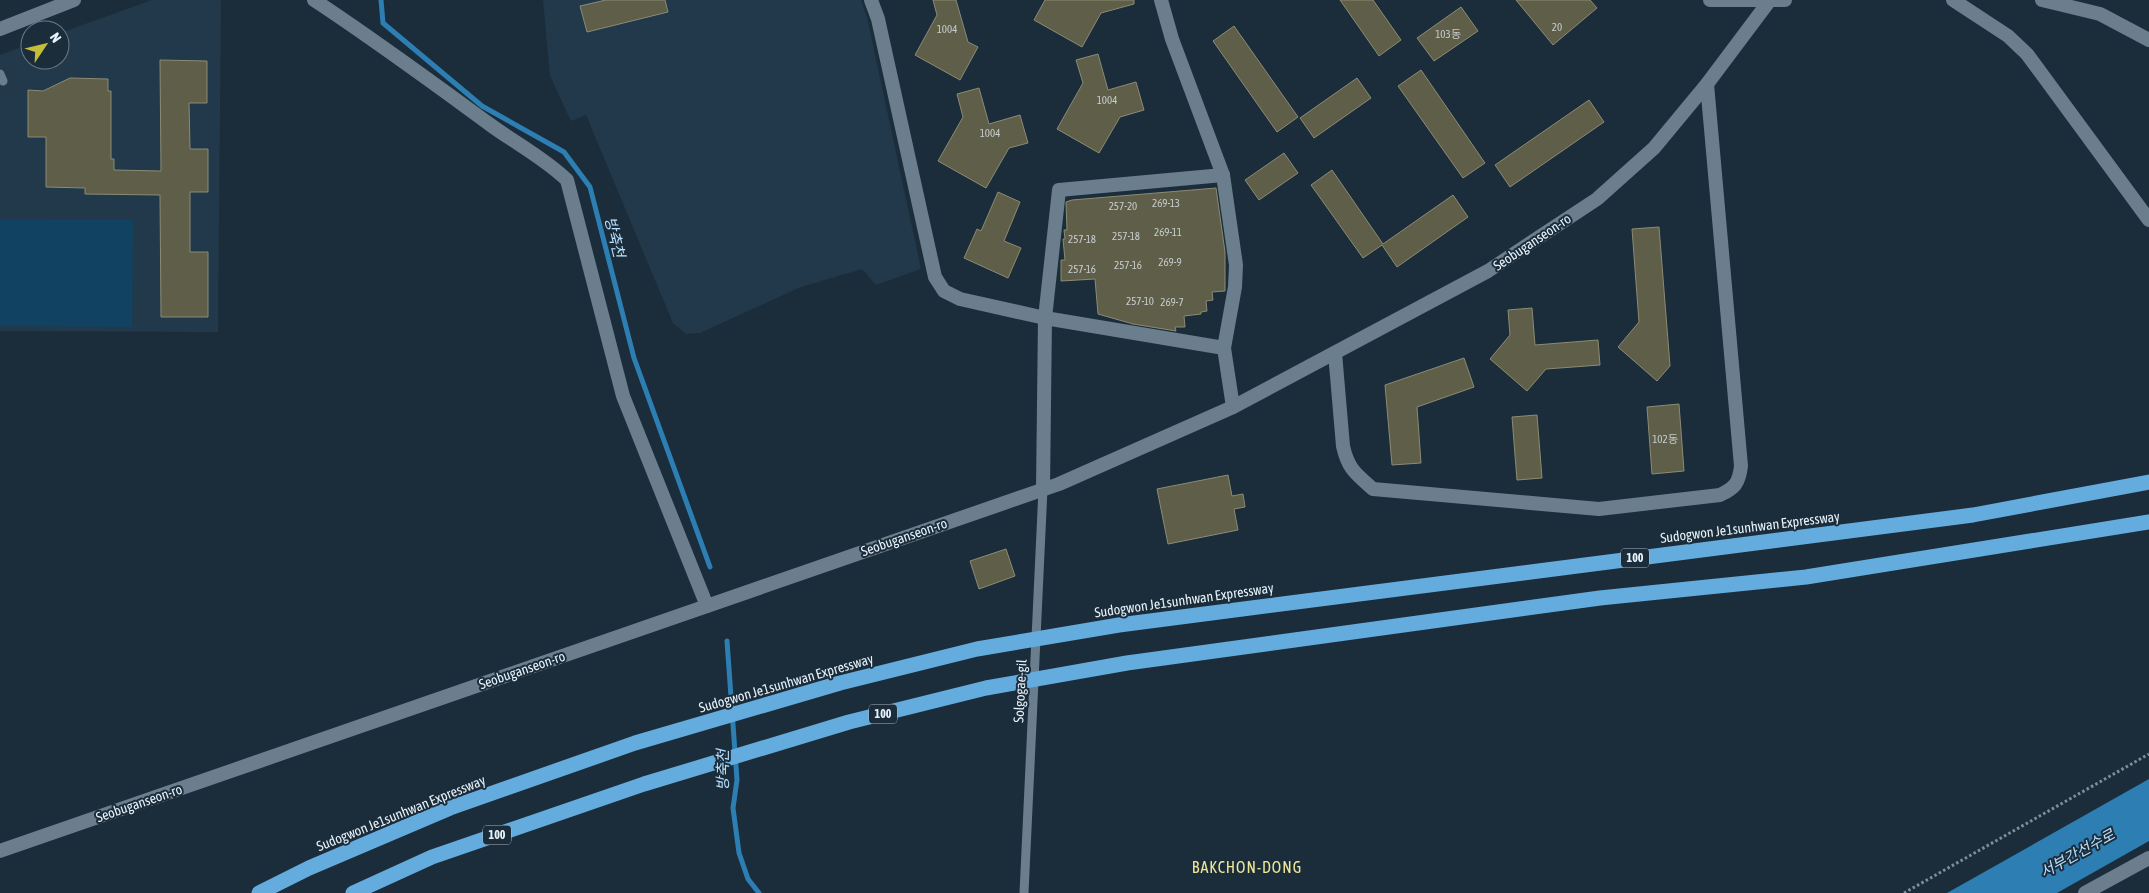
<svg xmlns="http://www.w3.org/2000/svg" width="2149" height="893" viewBox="0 0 2149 893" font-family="'Asap Condensed','Noto Sans KR',sans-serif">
<rect width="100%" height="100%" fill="#1b2d3a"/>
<g fill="#21394b">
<polygon points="152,0 221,0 218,332 0,331 0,55 30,44 30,60 60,60 60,33"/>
<polygon points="543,0 861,0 867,17 921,269 876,285 862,269 801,287 700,333 686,334 673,323 586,115 571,121 550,76"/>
</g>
<polygon fill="#124261" points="0,219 133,220 132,327 0,326"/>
<polygon fill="#2d7eb3" points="2149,779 2149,841 2057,893 1947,893"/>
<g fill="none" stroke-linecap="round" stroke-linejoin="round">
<g stroke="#2d7eb3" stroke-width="5">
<polyline points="381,0 383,23 482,106 564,152 590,187 634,358 710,567"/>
<polyline points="727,641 737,780 733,808 739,853 748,879 759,893"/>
</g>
</g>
<g fill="#5f5e48" stroke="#8c8b74">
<polygon points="606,0 665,0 668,12 587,32 580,6"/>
<polygon points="933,0 956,0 968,42 978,47 960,80 915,55 937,15"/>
<polygon points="1045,0 1134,0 1134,4 1101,13 1082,47 1034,20"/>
<polygon points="1340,0 1373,0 1401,40 1379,56"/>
<polygon points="1516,0 1590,0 1597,8 1553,45"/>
<polygon points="1461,7 1478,31 1434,61 1417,38"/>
<polygon points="1234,26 1298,117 1277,132 1213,41"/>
<polygon points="1098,54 1108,90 1136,82 1144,110 1120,117 1099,153 1057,129 1083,83 1076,60"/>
<polygon points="160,60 207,61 207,103 189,103 190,149 208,149 208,192 190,192 190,252 208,252 208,317 161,317 160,195 85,194 85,188 46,187 46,137 28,137 28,90 43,91 70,78 108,79 108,91 111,91 111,159 114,159 114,170 161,171"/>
<polygon points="1421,70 1485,163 1463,178 1398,86"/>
<polygon points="1357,78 1371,98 1314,138 1300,118"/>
<polygon points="979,88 989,124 1020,115 1028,143 1009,148 986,188 938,161 963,117 957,94"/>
<polygon points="1589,100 1604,122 1510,187 1495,165"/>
<polygon points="1284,153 1298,173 1259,200 1245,180"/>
<polygon points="1332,170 1383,244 1453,195 1468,217 1397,267 1382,245 1363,258 1311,185"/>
<polygon points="1216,188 1225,252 1225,291 1212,292 1213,300 1206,301 1207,311 1201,312 1201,314 1184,316 1185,327 1175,327 1176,331 1133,324 1098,314 1095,279 1061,281 1061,260 1065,260 1063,239 1065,239 1064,230 1067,230 1066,202 1072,200"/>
<polygon points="998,192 1020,202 1004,241 1021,248 1008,278 964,258 977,229 981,231"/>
<polygon points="1659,227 1670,366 1657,381 1618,347 1639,322 1632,229"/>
<polygon points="1532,308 1535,345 1598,340 1600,365 1546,369 1527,391 1490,359 1510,335 1508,310"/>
<polygon points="1464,358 1474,387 1417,407 1421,463 1392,465 1385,385"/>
<polygon points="1679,404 1684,471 1652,474 1647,407"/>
<polygon points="1537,415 1542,478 1517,480 1512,417"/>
<polygon points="1228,475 1232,496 1243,494 1245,507 1234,509 1238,530 1168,544 1157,489"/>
<polygon points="1006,549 1015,576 979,589 970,561"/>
</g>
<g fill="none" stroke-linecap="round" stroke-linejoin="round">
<polyline stroke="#7f8e99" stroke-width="3" stroke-dasharray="2.5 2.5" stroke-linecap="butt" points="1904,893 2149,754"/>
<g stroke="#6a7e8d" stroke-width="9">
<polyline points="0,74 3,81"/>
<polyline points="1024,893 1043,489"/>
</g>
<g stroke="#6a7e8d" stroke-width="14">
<path d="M314,0C375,40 433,83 492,126C517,144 544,158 567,180L623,396L707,606"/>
<polyline points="871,0 878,19 935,277 944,291 960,299 1045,318 1224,348"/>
<polyline points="1161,0 1172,39 1223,175 1236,265 1235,287 1224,348 1233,407"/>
<polyline points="1710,0 1785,0"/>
<polyline points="1953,0 2008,36 2027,54 2149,220"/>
<polyline points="2042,0 2100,14 2149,40"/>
<path d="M1335,353L1343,446C1348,469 1356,474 1373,489L1599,509L1720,495C1735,488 1739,483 1741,466L1707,84"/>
<polyline points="1043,489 1045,318 1059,190 1223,175"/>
<polyline points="2085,893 2149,858"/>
</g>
<polyline stroke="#6a7e8d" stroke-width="14" points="0,851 1059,484 1233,407 1488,271 1597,199 1654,148 1707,84 1770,0"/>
<polyline stroke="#6a7e8d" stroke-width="14" points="0,29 74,0"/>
<g stroke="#65acde" stroke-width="15">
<polyline points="259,893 309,868 450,808 635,743 840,683 977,649 1119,625 1973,515 2149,482"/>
<polyline points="353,893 432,857 644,784 849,722 986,688 1127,663 1600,598 1806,577 2149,522"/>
</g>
</g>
<g text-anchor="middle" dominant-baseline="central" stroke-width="4" stroke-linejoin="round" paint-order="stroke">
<g font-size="11" fill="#c5cdce">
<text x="1557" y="27">20</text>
<text x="947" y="29">1004</text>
<text x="1448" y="34">103동</text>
<text x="1107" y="100">1004</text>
<text x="990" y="133">1004</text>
<text x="1166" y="203">269-13</text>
<text x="1123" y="206">257-20</text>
<text x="1168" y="232">269-11</text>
<text x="1126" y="236">257-18</text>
<text x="1082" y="239">257-18</text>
<text x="1170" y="262">269-9</text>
<text x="1128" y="265">257-16</text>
<text x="1082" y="269">257-16</text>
<text x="1140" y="301">257-10</text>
<text x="1172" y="302">269-7</text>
<text x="1665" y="439">102동</text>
</g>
<g fill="#1b2d3a" stroke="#aab7c1" stroke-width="1">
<rect x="1621" y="548.5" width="28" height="19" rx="4"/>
<rect x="869" y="704.5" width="28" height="19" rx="4"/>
<rect x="483" y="825.5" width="28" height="19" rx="4"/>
</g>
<g font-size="12" font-weight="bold" fill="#e7f2fb">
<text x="1635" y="558">100</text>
<text x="883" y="714">100</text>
<text x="497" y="835">100</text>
</g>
<g font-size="14" fill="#e7f2fb" stroke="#1b2d3a">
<text transform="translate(1532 242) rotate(-34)">Seobuganseon-ro</text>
<text transform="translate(1750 527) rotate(-7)">Sudogwon Je1sunhwan Expressway</text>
<text transform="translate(904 537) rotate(-19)">Seobuganseon-ro</text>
<text transform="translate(1184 600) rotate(-8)">Sudogwon Je1sunhwan Expressway</text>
<text transform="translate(522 670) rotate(-19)">Seobuganseon-ro</text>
<text transform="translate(786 683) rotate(-16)">Sudogwon Je1sunhwan Expressway</text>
<text transform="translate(1020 691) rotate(-87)">Solgogae-gil</text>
<text transform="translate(139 803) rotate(-19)">Seobuganseon-ro</text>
<text transform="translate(401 813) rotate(-22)">Sudogwon Je1sunhwan Expressway</text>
</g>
<g font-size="15" font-style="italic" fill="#bae0fe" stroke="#1b2d3a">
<text transform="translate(615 237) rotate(76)">방축천</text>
<text transform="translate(722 770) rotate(-90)">방축천</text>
<text transform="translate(2077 853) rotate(-29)">서부간선수로</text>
</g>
<g font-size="16" letter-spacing="1" fill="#ede798" stroke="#1b2d3a">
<text x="1247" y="867">BAKCHON-DONG</text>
</g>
</g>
<g transform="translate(45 45) rotate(55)"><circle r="24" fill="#1b2d3a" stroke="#6d7c87"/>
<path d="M0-4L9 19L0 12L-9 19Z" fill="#c6bc3c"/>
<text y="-8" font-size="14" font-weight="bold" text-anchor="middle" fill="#e7f2fb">N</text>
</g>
</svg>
